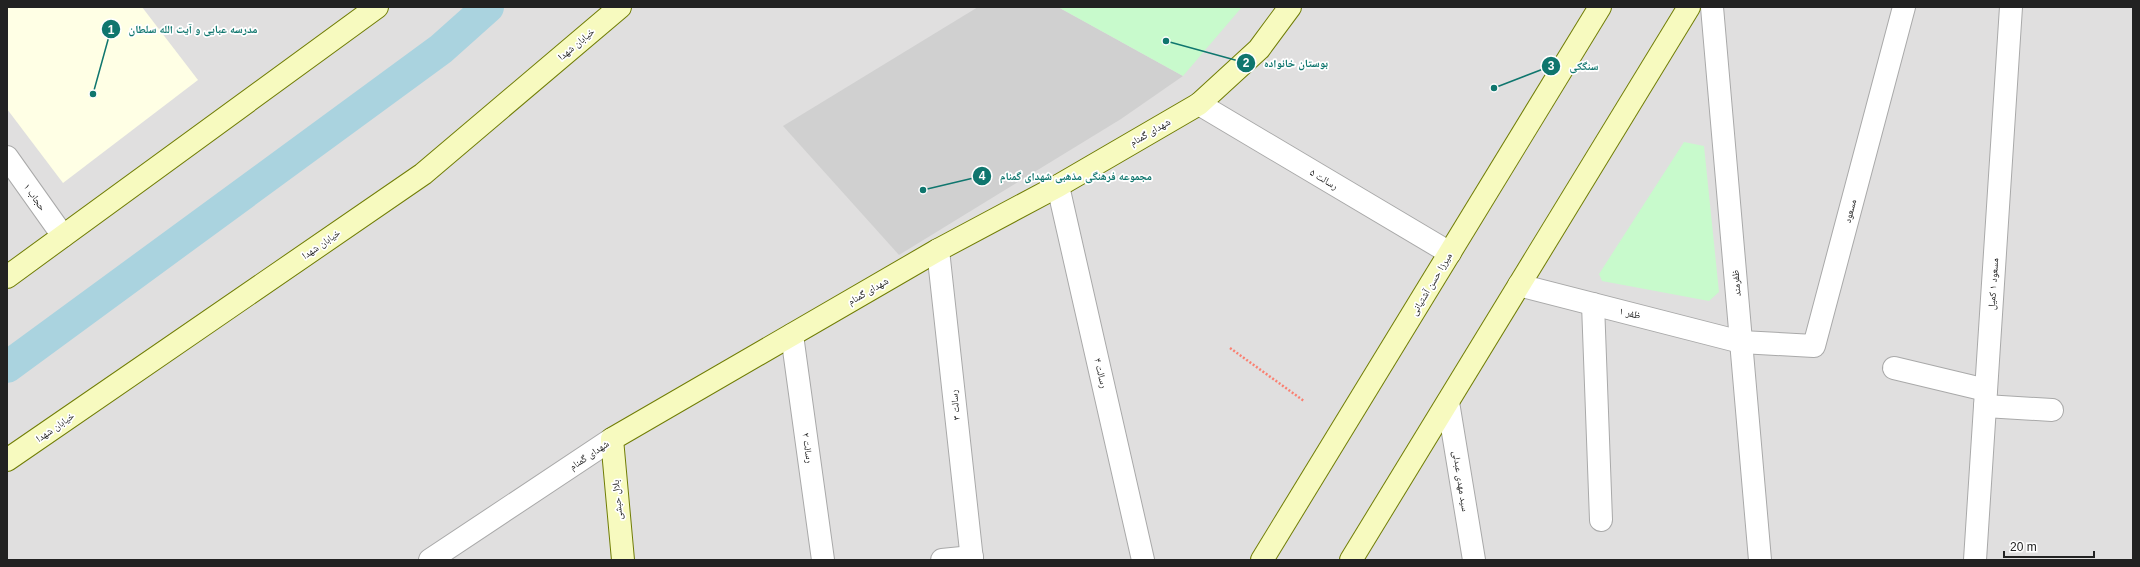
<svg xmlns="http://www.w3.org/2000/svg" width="2140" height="567" viewBox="0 0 2140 567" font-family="Arial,'Noto Naskh Arabic',sans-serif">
<rect width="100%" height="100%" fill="#f2efe9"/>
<rect fill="#e0dfdf" x="7" y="7" width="2126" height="553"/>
<polygon fill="#ffffe5" points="7,7 142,7 198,80 63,183 7,109"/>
<polygon fill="#d0d0d0" points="978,7 1058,7 1183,76 1121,119 899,255 783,126"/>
<g fill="#c8facc">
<polygon points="1058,7 1242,7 1183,76"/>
<polygon points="1684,142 1704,146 1719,292 1709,301 1602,281 1599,274"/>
</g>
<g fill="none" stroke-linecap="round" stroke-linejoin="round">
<polyline stroke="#aad3df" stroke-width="32" points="7,367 441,49 488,7"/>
<g stroke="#a9a9a9" stroke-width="24">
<g id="street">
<polyline points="1712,7 1760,560"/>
<polyline points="1199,104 1450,253"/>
<polyline points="7,157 63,236"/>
<polyline points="1058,186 1143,560"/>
<polyline points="938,250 972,560"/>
<polyline points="1519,285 1741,342 1814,346 1904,7"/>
<polyline points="1593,304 1601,520"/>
<polyline points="792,335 823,560"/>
<polyline points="1894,368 1986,390"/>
<polyline points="1448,402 1474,560"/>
<polyline points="1985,406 2052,410"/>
<polyline points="430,560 612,439"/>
<polyline points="942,560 972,557"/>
<polyline points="1975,560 2011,7"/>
</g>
</g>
<g stroke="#707d05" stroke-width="24">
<g id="secondary">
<polyline points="7,277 377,7"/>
<polyline points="7,460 423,174 620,7"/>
<polyline points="623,560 612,439 938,250 1058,186 1199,104 1259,49 1290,7"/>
<polyline points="1262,560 1600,7"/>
<polyline points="1351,560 1689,7"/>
</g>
</g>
<polyline stroke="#fa8072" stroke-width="2.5" stroke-dasharray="2 2" stroke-linecap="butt" points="1230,348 1304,401"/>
<use href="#street" stroke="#fff" stroke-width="22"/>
<use href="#secondary" stroke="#f7fabf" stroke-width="22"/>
</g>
<g text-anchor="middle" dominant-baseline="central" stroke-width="3.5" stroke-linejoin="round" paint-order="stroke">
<g font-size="10" fill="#222" stroke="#fff">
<text transform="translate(576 44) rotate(-40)">خیابان شهدا</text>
<text transform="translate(1150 132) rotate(-30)">شهدای گمنام</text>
<text transform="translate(1324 179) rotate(31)">رسالت ۵</text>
<text transform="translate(35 197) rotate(55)">حجاب ۱</text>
<text transform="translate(1850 211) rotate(-75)">مسعود</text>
<text transform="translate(321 244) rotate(-35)">خیابان شهدا</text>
<text transform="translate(1736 283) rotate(-95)">ظفرمند</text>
<text transform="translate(1431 284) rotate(-59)">میرزا حسن آشتیانی</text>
<text transform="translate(1993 284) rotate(-86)">مسعود ۱ کمیل</text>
<text transform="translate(868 291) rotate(-30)">شهدای گمنام</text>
<text transform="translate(1630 313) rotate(14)">ظفر ۱</text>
<text transform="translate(1101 373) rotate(77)">رسالت ۴</text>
<text transform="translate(955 405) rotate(-96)">رسالت ۳</text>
<text transform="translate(55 427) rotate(-35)">خیابان شهدا</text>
<text transform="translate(808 448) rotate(82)">رسالت ۲</text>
<text transform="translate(589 455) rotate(-34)">شهدای گمنام</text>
<text transform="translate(1461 481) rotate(81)">سید مهدی عبدلی</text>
<text transform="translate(617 500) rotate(-95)">بلال حبشی</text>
</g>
</g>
<path fill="none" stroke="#0f766e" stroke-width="1.5" d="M93 94L111 29M1166 41L1246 63M1494 88L1551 66M923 190L982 176"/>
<g fill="#0f766e" stroke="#fff" stroke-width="1.5">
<circle cx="93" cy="94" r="4"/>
<circle cx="1166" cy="41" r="4"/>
<circle cx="1494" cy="88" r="4"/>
<circle cx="923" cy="190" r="4"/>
<circle cx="111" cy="29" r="10"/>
<circle cx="1246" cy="63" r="10"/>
<circle cx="1551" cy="66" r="10"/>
<circle cx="982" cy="176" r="10"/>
</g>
<g font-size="12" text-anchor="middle" font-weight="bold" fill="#fff">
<text x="111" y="34">1</text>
<text x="1246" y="67">2</text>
<text x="1551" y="70">3</text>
<text x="982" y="180">4</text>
</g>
<g font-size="11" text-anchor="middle" font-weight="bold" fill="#0f766e" stroke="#fff" stroke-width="3.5" stroke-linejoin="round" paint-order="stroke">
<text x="193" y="33">مدرسه عبایی و آیت الله سلطان</text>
<text x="1296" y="67">بوستان خانواده</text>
<text x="1584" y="70">سنگکی</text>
<text x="1076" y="180">مجموعه فرهنگی مذهبی شهدای گمنام</text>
</g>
<rect width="2140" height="567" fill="none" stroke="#222222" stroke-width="16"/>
<path d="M2004 551v6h90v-6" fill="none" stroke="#222222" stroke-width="2"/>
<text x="2010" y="551" font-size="12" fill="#222222" stroke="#ffffff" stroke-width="3" paint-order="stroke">20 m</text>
</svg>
